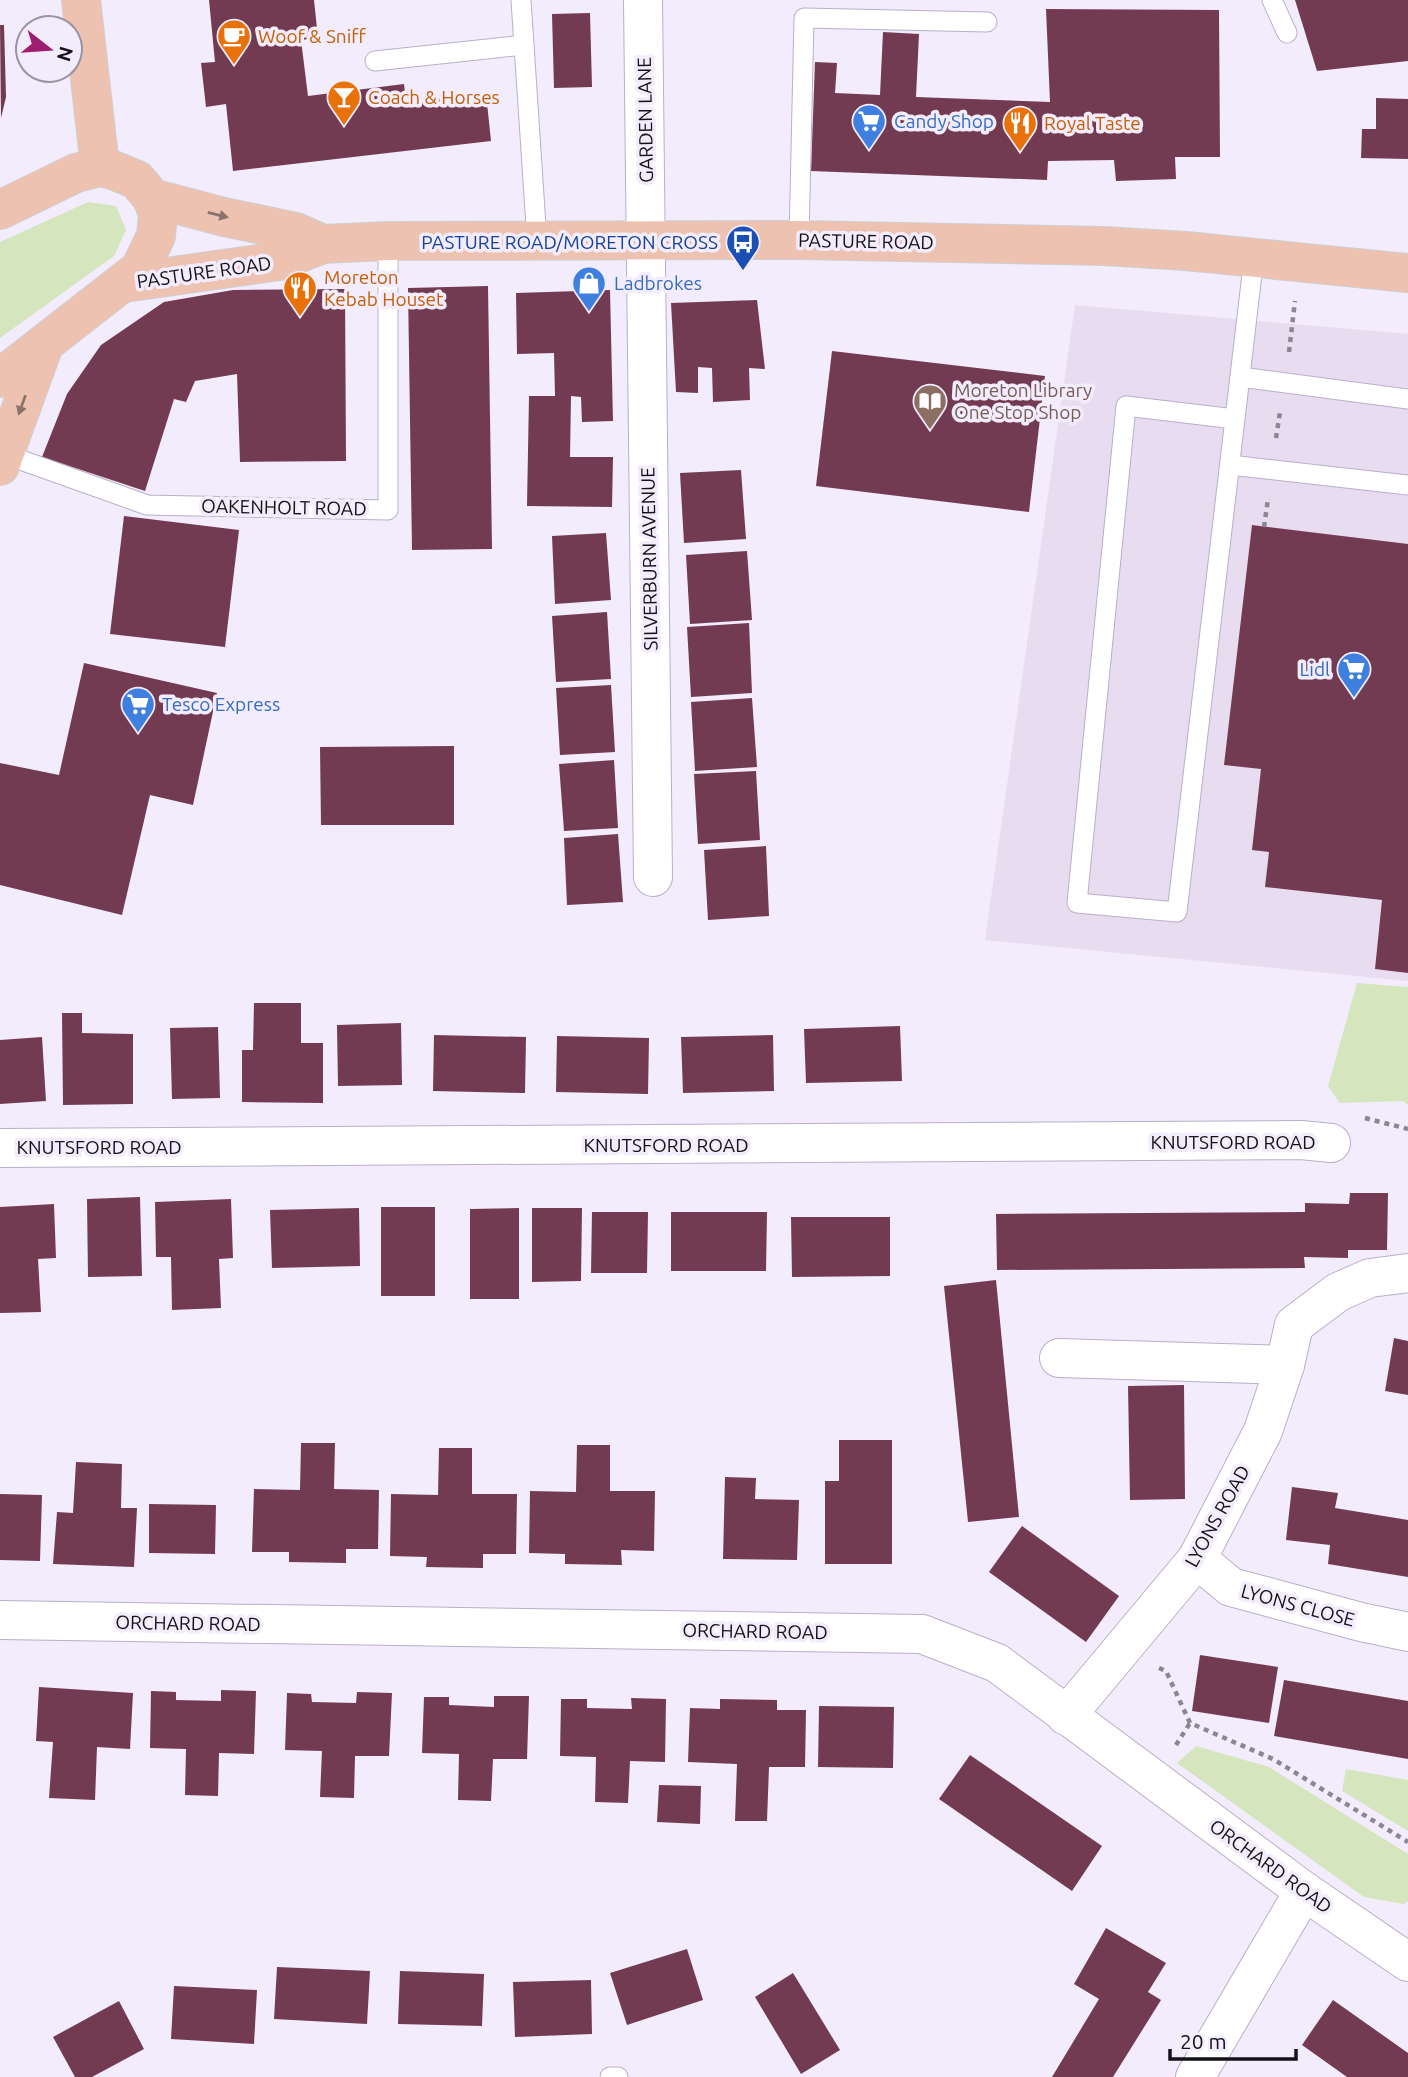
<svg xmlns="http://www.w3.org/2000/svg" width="1408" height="2077" viewBox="0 0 1408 2077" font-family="Ubuntu,sans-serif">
<rect width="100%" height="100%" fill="#f2ecfc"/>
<polygon fill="#e8dcf0" points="1075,305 1408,334 1408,981 985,940"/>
<g fill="#d5e6be">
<polygon points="88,202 116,206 126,230 114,256 0,338 0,242"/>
<polygon points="1357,983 1408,987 1408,1105 1403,1101 1340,1103 1328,1086"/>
<polygon points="1196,1746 1269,1767 1408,1854 1408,1901 1404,1904 1364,1897 1177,1763"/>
<polygon points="1346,1769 1408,1780 1408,1831 1342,1791"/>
</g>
<g fill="#733b51">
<polygon points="209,0 314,0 318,38 301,40 308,96 404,84 406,102 486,93 491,141 233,171 226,104 206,107 201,63 215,62"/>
<polygon points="1295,0 1408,0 1408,61 1317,71"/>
<polygon points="1046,9 1219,10 1220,157 1175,157 1176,179 1116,181 1114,160 1048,161 1047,180 811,171 815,62 837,63 835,93 880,95 883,32 919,34 916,97 1050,102"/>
<polygon points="590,13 592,87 554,88 552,14"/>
<polygon points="0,25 4,25 6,97 1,118"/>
<polygon points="1376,98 1408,99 1408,159 1361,158 1362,129 1376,129"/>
<polygon points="488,286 492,549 412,550 408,288"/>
<polygon points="345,289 346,461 240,462 237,374 195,381 186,402 174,399 145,491 42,457 67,394 101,345 164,302 233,290"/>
<polygon points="610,290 613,421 582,422 581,397 571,396 570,457 613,457 612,507 527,506 529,396 555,396 554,353 517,354 516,293"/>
<polygon points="757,300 765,369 749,368 750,400 713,402 712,368 698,367 698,393 676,392 671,303"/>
<polygon points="832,351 1045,376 1029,512 816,486"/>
<polygon points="741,470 746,539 684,543 680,473"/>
<polygon points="124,516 239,530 225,647 110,634"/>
<polygon points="1252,525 1408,544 1408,973 1375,969 1382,900 1265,887 1269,852 1252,850 1261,769 1224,765"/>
<polygon points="606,533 611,600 555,604 552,536"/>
<polygon points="747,551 752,620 690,624 686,555"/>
<polygon points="607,612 611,679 556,682 552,616"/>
<polygon points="749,623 752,693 691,697 687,627"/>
<polygon points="84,663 217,693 193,805 150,795 122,915 0,885 0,763 59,775"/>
<polygon points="611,685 615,752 560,755 556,688"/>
<polygon points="752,698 757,767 695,771 691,702"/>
<polygon points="454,746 454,825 321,825 320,747"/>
<polygon points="614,760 618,828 564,831 559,764"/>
<polygon points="756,771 760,840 698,844 694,774"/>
<polygon points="618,834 623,902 567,905 564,838"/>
<polygon points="766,846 769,916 708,920 704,850"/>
<polygon points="254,1003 301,1003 301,1043 323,1043 323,1103 242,1102 242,1050 253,1050"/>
<polygon points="62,1013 82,1013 82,1033 133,1034 133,1104 63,1105"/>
<polygon points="401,1023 402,1085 338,1086 337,1025"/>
<polygon points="900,1026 902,1081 806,1083 804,1029"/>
<polygon points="218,1027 220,1098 172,1099 170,1028"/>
<polygon points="434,1035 526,1037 525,1093 433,1091"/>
<polygon points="773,1035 774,1091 683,1093 681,1037"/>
<polygon points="557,1036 649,1038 648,1094 556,1092"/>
<polygon points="42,1037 46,1101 0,1104 0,1040"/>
<polygon points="1350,1193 1388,1193 1387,1250 1348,1250 1348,1258 1304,1257 1305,1268 997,1270 996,1214 1305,1212 1305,1203 1349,1204"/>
<polygon points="140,1197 142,1276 88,1277 87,1199"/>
<polygon points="231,1199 233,1258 219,1259 221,1308 172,1310 171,1257 156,1257 155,1202"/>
<polygon points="54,1204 56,1258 38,1259 41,1312 0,1313 0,1207"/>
<rect x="381" y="1207" width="54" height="89"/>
<polygon points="359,1208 360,1266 272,1268 270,1210"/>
<polygon points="519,1208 519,1299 470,1299 470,1209"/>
<polygon points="532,1208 582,1208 581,1281 532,1282"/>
<polygon points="592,1212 648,1212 647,1273 591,1273"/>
<polygon points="671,1212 767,1212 766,1271 671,1271"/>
<polygon points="791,1217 890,1217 890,1276 792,1277"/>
<polygon points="996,1280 1019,1517 968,1522 944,1286"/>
<polygon points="1394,1338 1408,1341 1408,1395 1385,1391"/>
<polygon points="1184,1385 1185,1499 1130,1500 1128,1386"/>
<polygon points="839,1440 892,1440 892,1564 825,1564 825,1481 839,1481"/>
<polygon points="301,1443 335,1443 334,1489 379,1490 378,1549 346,1549 346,1563 289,1562 289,1552 252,1552 254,1489 300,1490"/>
<polygon points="577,1445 610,1445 610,1491 655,1491 654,1551 621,1550 622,1565 565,1564 565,1554 529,1553 530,1491 576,1492"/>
<polygon points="439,1448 472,1448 472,1494 517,1494 516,1554 483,1554 483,1568 426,1567 427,1557 390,1556 391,1494 438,1495"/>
<polygon points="76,1462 122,1464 121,1508 137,1508 134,1567 53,1564 57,1512 73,1513"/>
<polygon points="725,1477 756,1478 755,1499 799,1500 797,1560 723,1559"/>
<polygon points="1292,1487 1338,1493 1335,1508 1408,1520 1408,1577 1328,1564 1330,1545 1286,1540"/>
<polygon points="0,1494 42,1495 40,1561 0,1560"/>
<polygon points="149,1504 216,1505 215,1554 149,1553"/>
<polygon points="1022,1526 1119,1596 1086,1642 989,1572"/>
<polygon points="1200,1655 1278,1667 1269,1723 1192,1711"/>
<polygon points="1284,1680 1408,1701 1408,1759 1274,1736"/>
<polygon points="39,1687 133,1693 130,1749 97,1747 95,1800 49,1798 53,1742 36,1741"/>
<polygon points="221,1690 256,1691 254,1754 219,1753 218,1796 185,1795 186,1749 150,1748 151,1691 176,1692 176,1700 221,1701"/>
<polygon points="357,1692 392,1693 389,1756 355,1756 354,1798 320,1797 322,1751 285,1750 287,1693 311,1694 312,1702 356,1703"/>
<polygon points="494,1696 529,1696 527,1759 493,1759 491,1801 458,1800 459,1754 422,1753 424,1697 449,1697 449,1705 494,1707"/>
<polygon points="631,1698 666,1699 665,1762 630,1761 628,1803 595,1802 596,1757 560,1756 561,1699 587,1699 587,1708 632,1709"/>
<polygon points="720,1699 777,1700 777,1710 806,1710 805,1767 769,1767 767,1821 735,1821 737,1764 688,1762 690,1708 720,1709"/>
<polygon points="819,1706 894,1707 893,1768 818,1767"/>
<polygon points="970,1755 1102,1846 1072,1891 939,1799"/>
<polygon points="659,1785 701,1786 700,1824 657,1822"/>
<polygon points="1106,1928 1166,1963 1148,1992 1161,2000 1113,2077 1052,2077 1099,1999 1074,1984"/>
<polygon points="687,1949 703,2000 627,2025 610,1973"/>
<polygon points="277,1967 370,1971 367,2024 274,2019"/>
<polygon points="400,1971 484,1974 482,2026 398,2024"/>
<polygon points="793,1973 840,2050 801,2074 755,1997"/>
<polygon points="591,1980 592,2034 515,2037 513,1982"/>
<polygon points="174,1986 257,1990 254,2044 171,2039"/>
<polygon points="1333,2000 1408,2053 1408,2077 1347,2077 1302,2045"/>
<polygon points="119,2001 144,2049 92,2077 75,2077 53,2037"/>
</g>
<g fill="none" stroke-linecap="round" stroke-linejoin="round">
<g stroke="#b9afc9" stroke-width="21">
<g id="service">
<polyline points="521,0 537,241"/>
<polyline points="1272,0 1287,33"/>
<polyline points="375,61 524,45"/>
<polyline points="799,240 804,18 987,22"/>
<polyline points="1240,377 1408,399"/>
<polyline points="1235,419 1126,406 1077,903 1177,912 1254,257"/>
<polyline points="4,454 147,505 388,510 388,241"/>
<polyline points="1230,465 1408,485"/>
<polyline points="610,2077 618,2077"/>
</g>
</g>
<g stroke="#b9afc9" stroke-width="40">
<g id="minor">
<polyline points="643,0 653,877"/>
<polyline points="0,1148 1301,1140 1331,1143"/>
<polyline points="1059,1358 1285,1365"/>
<polyline points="1197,1559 1231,1587 1361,1622 1408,1632"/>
<polyline points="0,1620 922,1634 997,1663 1304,1891 1408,1962"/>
<polyline points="1066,1716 1197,1559 1263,1431 1285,1365 1294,1325 1338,1292 1370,1278 1408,1273"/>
<polyline points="1195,2077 1304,1891"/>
</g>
</g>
<g stroke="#d0cfd1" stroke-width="40">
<g id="primary">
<polyline points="81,0 100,167"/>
<polyline points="152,198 224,217 296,232 323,244"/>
<polyline points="0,210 76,173 100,167 113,170 137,180 152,198 158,214 156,236 140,269 0,378"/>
<polyline points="124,283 280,261 323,244 388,241 799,240 1104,246 1186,251 1408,273"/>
<polyline points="0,466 44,345"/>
</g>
</g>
<g stroke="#8b8693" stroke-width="4.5" stroke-dasharray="5 5" stroke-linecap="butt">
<polyline points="1289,352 1295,301"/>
<polyline points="1276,438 1280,412"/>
<polyline points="1264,527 1268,499"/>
<polyline points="1365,1118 1408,1129"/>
<polyline points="1159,1668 1166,1671 1190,1723 1273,1759 1408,1842"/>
<polyline points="1176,1745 1190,1723"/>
</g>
<use href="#service" stroke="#fff" stroke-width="19"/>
<use href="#minor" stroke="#fff" stroke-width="38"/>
<use href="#primary" stroke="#eec2b0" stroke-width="38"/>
</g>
<defs><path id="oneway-solid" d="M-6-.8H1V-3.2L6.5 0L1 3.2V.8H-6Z" transform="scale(1.75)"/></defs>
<g fill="#8c726c">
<use href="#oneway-solid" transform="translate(218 215) rotate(14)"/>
<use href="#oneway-solid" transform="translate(22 405) rotate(110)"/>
</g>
<defs>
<g id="cafe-pin" transform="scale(1.75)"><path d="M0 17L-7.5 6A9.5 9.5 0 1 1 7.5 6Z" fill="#e8710a" stroke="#f2ecfc"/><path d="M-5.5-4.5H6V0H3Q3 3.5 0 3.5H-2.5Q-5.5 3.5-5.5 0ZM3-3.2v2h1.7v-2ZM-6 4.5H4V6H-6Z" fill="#fff"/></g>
<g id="bar-pin" transform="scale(1.75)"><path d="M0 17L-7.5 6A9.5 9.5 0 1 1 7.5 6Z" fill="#e8710a" stroke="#f2ecfc"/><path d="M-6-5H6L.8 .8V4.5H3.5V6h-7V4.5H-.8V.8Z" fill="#fff"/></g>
<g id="supermarket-pin" transform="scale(1.75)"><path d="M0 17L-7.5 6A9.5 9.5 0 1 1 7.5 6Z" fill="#3f7fe0" stroke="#f2ecfc"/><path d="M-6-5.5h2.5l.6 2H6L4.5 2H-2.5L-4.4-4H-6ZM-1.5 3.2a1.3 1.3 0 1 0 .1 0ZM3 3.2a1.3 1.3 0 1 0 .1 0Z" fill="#fff"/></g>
<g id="restaurant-pin" transform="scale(1.75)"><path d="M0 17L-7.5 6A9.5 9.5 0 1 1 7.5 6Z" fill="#e8710a" stroke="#f2ecfc"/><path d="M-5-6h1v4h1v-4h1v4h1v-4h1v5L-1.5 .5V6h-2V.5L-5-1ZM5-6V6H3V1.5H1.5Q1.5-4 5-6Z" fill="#fff"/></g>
<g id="bus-pin" transform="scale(1.75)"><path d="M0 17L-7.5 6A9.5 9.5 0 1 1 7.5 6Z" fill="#1a4fb4" stroke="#f2ecfc"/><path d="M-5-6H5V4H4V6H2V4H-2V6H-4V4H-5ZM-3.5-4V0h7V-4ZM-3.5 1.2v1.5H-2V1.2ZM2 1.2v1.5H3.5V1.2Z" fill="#fff"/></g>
<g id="shop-pin" transform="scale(1.75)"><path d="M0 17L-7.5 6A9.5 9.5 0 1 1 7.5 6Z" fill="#3f7fe0" stroke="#f2ecfc"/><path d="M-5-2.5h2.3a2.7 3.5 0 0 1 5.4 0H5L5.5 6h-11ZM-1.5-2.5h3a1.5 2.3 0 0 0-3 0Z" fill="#fff"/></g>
<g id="library-pin" transform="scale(1.75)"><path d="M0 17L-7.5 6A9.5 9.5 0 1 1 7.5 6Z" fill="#8d6e63" stroke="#f2ecfc"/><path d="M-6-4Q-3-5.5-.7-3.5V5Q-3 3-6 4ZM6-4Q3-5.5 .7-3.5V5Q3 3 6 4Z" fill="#fff"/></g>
</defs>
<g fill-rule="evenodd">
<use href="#cafe-pin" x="234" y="36"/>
<use href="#bar-pin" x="344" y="97"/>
<use href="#supermarket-pin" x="869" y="121"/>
<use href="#restaurant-pin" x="1020" y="123"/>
<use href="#bus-pin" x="743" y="242"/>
<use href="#shop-pin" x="589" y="283"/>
<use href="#restaurant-pin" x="300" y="288"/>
<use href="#library-pin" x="930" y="401"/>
<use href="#supermarket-pin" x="1354" y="669"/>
<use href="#supermarket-pin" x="138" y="704"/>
</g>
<g text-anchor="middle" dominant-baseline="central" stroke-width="7" stroke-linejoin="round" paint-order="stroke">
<g font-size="19" fill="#c56008" stroke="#f2ecfc" text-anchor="start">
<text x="258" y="36">Woof &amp; Sniff</text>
<text x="368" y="97">Coach &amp; Horses</text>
<text x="1044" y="123">Royal Taste</text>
<text x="324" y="277">Moreton<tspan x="324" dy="22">Kebab Houset</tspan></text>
</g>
<g font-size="19" fill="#15111a" stroke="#f2ecfc">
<text transform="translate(645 120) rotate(-91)">GARDEN LANE</text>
<text transform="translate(866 241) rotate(1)">PASTURE ROAD</text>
<text transform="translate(204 272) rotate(-8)">PASTURE ROAD</text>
<text transform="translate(284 507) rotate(1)">OAKENHOLT ROAD</text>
<text transform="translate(649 559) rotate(-91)">SILVERBURN AVENUE</text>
<text x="1233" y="1142">KNUTSFORD ROAD</text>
<text x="666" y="1145">KNUTSFORD ROAD</text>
<text x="99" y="1147">KNUTSFORD ROAD</text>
<text transform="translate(1217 1516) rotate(-61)">LYONS ROAD</text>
<text transform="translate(1298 1605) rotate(15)">LYONS CLOSE</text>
<text transform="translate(188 1623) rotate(1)">ORCHARD ROAD</text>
<text transform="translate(755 1631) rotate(1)">ORCHARD ROAD</text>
<text transform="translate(1271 1866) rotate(36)">ORCHARD ROAD</text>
</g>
<g font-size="19" fill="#366cbe" stroke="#f2ecfc" text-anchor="start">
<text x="894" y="121">Candy Shop</text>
<text x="614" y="283">Ladbrokes</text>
<text x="1330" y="669" text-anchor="end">Lidl</text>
<text x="162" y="704">Tesco Express</text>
</g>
<g font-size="19" fill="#164399" stroke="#f2ecfc" text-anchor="end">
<text x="718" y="242">PASTURE ROAD/MORETON CROSS</text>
</g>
<g font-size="19" fill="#785e54" stroke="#f2ecfc" text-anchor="start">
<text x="954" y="390">Moreton Library<tspan x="954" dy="22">One Stop Shop</tspan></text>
</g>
</g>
<g transform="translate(49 49) rotate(107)"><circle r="33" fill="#f2ecfc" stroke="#9a94a2" stroke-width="2"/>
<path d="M0-5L12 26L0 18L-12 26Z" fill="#9e1d6f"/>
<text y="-10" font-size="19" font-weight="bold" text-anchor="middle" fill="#15111a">N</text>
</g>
<path d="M1170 2049v10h126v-10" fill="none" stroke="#15111a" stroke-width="3.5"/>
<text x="1180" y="2049" font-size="21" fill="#15111a" stroke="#f2ecfc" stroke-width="5" paint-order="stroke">20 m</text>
</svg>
